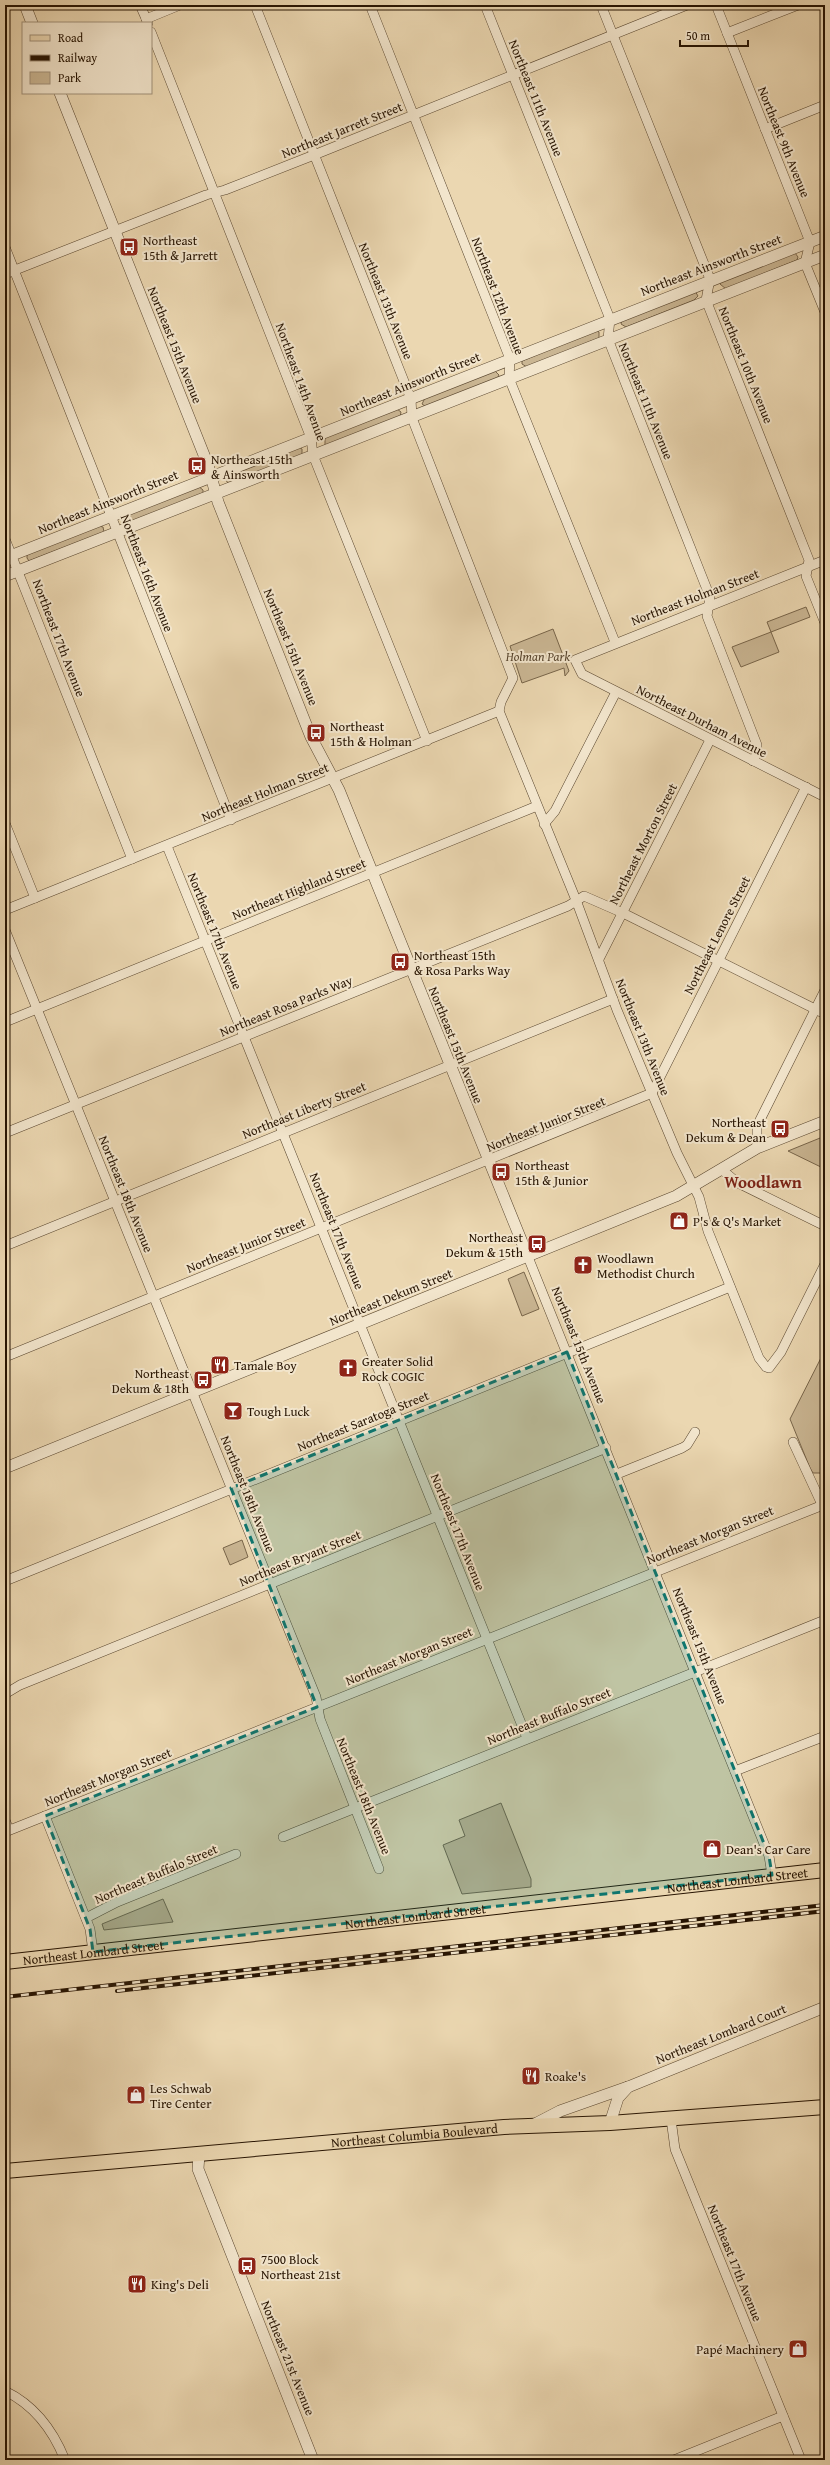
<svg xmlns="http://www.w3.org/2000/svg" width="830" height="2465" viewBox="0 0 830 2465" font-family="'Gentium Book Plus',serif">
<rect width="100%" height="100%" fill="#ebd7b1"/>
<filter id="stains"><feTurbulence type="fractalNoise" baseFrequency=".005" numOctaves="4"/><feColorMatrix values="0 0 0 0 .2 0 0 0 0 .09 0 0 0 0 .02 0 0 0 .5 -.17"/></filter>
<radialGradient id="worn" r=".72"><stop offset=".6" stop-color="#630" stop-opacity="0"/><stop offset="1" stop-color="#630" stop-opacity=".3"/></radialGradient>
<g fill="#cab693" stroke="#78654a">
<polygon points="795,253 798,257 797,260 726,289 720,284 720,281"/>
<polygon points="695,291 698,296 694,300 626,327 621,324 622,320"/>
<polygon points="595,330 599,332 599,338 527,367 522,364 522,361"/>
<polygon points="494,370 499,375 497,379 425,406 422,404 425,398"/>
<polygon points="397,409 401,412 400,417 329,446 325,445 325,437"/>
<polygon points="299,447 302,449 302,455 228,483 224,478"/>
<polygon points="198,486 203,490 203,494 129,522 126,520 128,514"/>
<polygon points="99,526 103,527 104,532 29,561 27,558 27,554"/>
<polygon points="806,607 810,617 771,632 779,652 741,667 732,647 771,632 767,622"/>
<polygon points="553,629 569,671 565,676 564,668 522,683 510,646"/>
<polygon points="825,1136 825,1169 788,1151"/>
<polygon points="524,1272 539,1309 522,1316 508,1279"/>
<polygon points="825,1350 825,1483 820,1473 813,1473 810,1468 790,1419"/>
<polygon points="242,1540 248,1557 230,1565 223,1548"/>
<polygon points="501,1803 531,1879 531,1887 462,1894 443,1845 465,1836 459,1820"/>
<polygon points="163,1899 173,1922 104,1930 102,1924"/>
</g>
<g fill="none" stroke-linecap="round" stroke-linejoin="round">
<g stroke="#58452e" stroke-width="10">
<g id="minor">
<polyline points="140,5 148,23"/>
<polyline points="370,5 510,359 509,378 615,642"/>
<polyline points="485,5 610,319 608,339 710,597 707,616 757,745 757,753 753,761"/>
<polyline points="601,5 710,279 706,300 809,560 806,576 825,623"/>
<polyline points="716,5 810,242 805,263 825,312"/>
<polyline points="146,19 180,5"/>
<polyline points="151,32 311,438 313,455 427,741"/>
<polyline points="727,33 798,5"/>
<polyline points="765,129 825,105"/>
<polyline points="5,247 231,820"/>
<polyline points="5,274 206,195 225,190 314,155 687,5"/>
<polyline points="5,539 132,859"/>
<polyline points="825,560 575,660 582,674 825,797"/>
<polyline points="499,711 576,900 617,1010 677,1153 699,1197 708,1231 759,1358 766,1367 769,1368 781,1352 825,1264"/>
<polyline points="5,823 35,898"/>
<polyline points="544,824 555,811 616,692"/>
<polyline points="167,846 527,1738"/>
<polyline points="5,910 499,711 501,702 513,678 412,418 411,399 255,5"/>
<polyline points="5,930 316,1697 320,1719 379,1869"/>
<polyline points="599,959 710,740"/>
<polyline points="5,1022 537,806"/>
<polyline points="5,1133 568,906 584,896 623,913 825,1014"/>
<polyline points="757,1148 757,1126 825,990"/>
<polyline points="721,1169 738,1183 825,1226"/>
<polyline points="5,1246 613,999"/>
<polyline points="528,1257 769,1856 772,1875"/>
<polyline points="5,1357 652,1093 806,787"/>
<polyline points="793,1442 825,1511"/>
<polyline points="617,1474 682,1448 687,1445 695,1432"/>
<polyline points="5,1581 730,1287"/>
<polyline points="5,1694 20,1685 606,1448"/>
<polyline points="735,1771 825,1736"/>
<polyline points="45,1816 90,1929 93,1952"/>
<polyline points="5,1820 9,1830"/>
<polyline points="5,1832 823,1505"/>
<polyline points="283,1837 825,1620"/>
<polyline points="86,1918 117,1902 236,1854"/>
<polyline points="671,2119 675,2149 801,2460"/>
<path d="M5,2391C34,2405 53,2430 65,2460"/>
<polyline points="674,2460 783,2416"/>
</g>
</g>
<g stroke="#58452e" stroke-width="12">
<g id="tertiary">
<polyline points="25,5 32,23"/>
<polyline points="60,93 208,465 218,502 311,737 339,790 528,1257"/>
<polyline points="5,558 825,236"/>
<polyline points="5,576 825,255"/>
<polyline points="5,1468 676,1196 757,1148 825,1121"/>
<polyline points="610,2123 618,2098 628,2087"/>
<polyline points="533,2125 560,2111 628,2087 825,2007"/>
<polyline points="199,2154 198,2169 313,2460"/>
</g>
</g>
<g stroke="#271402" stroke-width="16">
<g id="primary">
<path id="s1" d="M5,1962L825,1870"/>
<path id="s2" d="M5,2171L504,2127L610,2123L825,2107"/>
</g>
</g>
<use href="#minor" stroke="#f2e5cc" stroke-width="9"/>
<use href="#tertiary" stroke="#f2e5cc" stroke-width="11"/>
<use href="#primary" stroke="#ebd7b1" stroke-width="14"/>
<g stroke="#271402" stroke-width="4">
<g id="rail">
<polyline points="117,1991 825,1911"/>
<polyline points="5,1997 825,1905"/>
</g>
</g>
<use href="#rail" stroke="#f2e5cc" stroke-width="2.5" stroke-dasharray="8" stroke-linecap="butt"/>
</g>
<path fill="#0f766e" fill-opacity="0.2" stroke="#0f766e" stroke-width="3" stroke-dasharray="8 5" stroke-linejoin="round" d="M567,1352L769,1856L772,1875L93,1952L90,1929L45,1816L317,1707L231,1488Z"/>
<defs>
<g id="bus-square" transform="scale(1)"><rect x="-9" y="-9" width="18" height="18" rx="4" fill="#8f2418" stroke="#f2e5cc"/><path d="M-5-6H5V4H4V6H2V4H-2V6H-4V4H-5ZM-3.5-4V0h7V-4ZM-3.5 1.2v1.5H-2V1.2ZM2 1.2v1.5H3.5V1.2Z" fill="#fff"/></g>
<g id="shop-square" transform="scale(1)"><rect x="-9" y="-9" width="18" height="18" rx="4" fill="#8f2418" stroke="#f2e5cc"/><path d="M-5-2.5h2.3a2.7 3.5 0 0 1 5.4 0H5L5.5 6h-11ZM-1.5-2.5h3a1.5 2.3 0 0 0-3 0Z" fill="#fff"/></g>
<g id="church-square" transform="scale(1)"><rect x="-9" y="-9" width="18" height="18" rx="4" fill="#8f2418" stroke="#f2e5cc"/><path d="M-1.2-6h2.4v3.5h3.3v2.4h-3.3V6h-2.4V-.1h-3.3v-2.4h3.3Z" fill="#fff"/></g>
<g id="restaurant-square" transform="scale(1)"><rect x="-9" y="-9" width="18" height="18" rx="4" fill="#8f2418" stroke="#f2e5cc"/><path d="M-5-6h1v4h1v-4h1v4h1v-4h1v5L-1.5 .5V6h-2V.5L-5-1ZM5-6V6H3V1.5H1.5Q1.5-4 5-6Z" fill="#fff"/></g>
<g id="bar-square" transform="scale(1)"><rect x="-9" y="-9" width="18" height="18" rx="4" fill="#8f2418" stroke="#f2e5cc"/><path d="M-6-5H6L.8 .8V4.5H3.5V6h-7V4.5H-.8V.8Z" fill="#fff"/></g>
</defs>
<g fill-rule="evenodd">
<use href="#bus-square" x="129" y="247"/>
<use href="#bus-square" x="197" y="466"/>
<use href="#bus-square" x="316" y="733"/>
<use href="#bus-square" x="400" y="962"/>
<use href="#bus-square" x="780" y="1129"/>
<use href="#bus-square" x="501" y="1172"/>
<use href="#shop-square" x="679" y="1221"/>
<use href="#bus-square" x="537" y="1244"/>
<use href="#church-square" x="583" y="1265"/>
<use href="#restaurant-square" x="220" y="1365"/>
<use href="#church-square" x="348" y="1368"/>
<use href="#bus-square" x="203" y="1380"/>
<use href="#bar-square" x="233" y="1411"/>
<use href="#shop-square" x="712" y="1849"/>
<use href="#restaurant-square" x="531" y="2076"/>
<use href="#shop-square" x="136" y="2095"/>
<use href="#bus-square" x="247" y="2266"/>
<use href="#restaurant-square" x="137" y="2284"/>
<use href="#shop-square" x="798" y="2349"/>
</g>
<g text-anchor="middle" dominant-baseline="central" stroke-width="4" stroke-linejoin="round" paint-order="stroke">
<g font-size="13" fill="#271402" stroke="#f2e5cc">
<text transform="translate(536 98) rotate(68)">Northeast 11th Avenue</text>
<text transform="translate(342 130) rotate(-22)">Northeast Jarrett Street</text>
<text transform="translate(784 142) rotate(68)">Northeast 9th Avenue</text>
<text transform="translate(711 265) rotate(-21)">Northeast Ainsworth Street</text>
<text transform="translate(498 296) rotate(69)">Northeast 12th Avenue</text>
<text transform="translate(386 301) rotate(68)">Northeast 13th Avenue</text>
<text transform="translate(175 345) rotate(68)">Northeast 15th Avenue</text>
<text transform="translate(746 365) rotate(68)">Northeast 10th Avenue</text>
<text transform="translate(301 382) rotate(70)">Northeast 14th Avenue</text>
<text transform="translate(410 384) rotate(-22)">Northeast Ainsworth Street</text>
<text transform="translate(646 401) rotate(68)">Northeast 11th Avenue</text>
<text transform="translate(108 502) rotate(-22)">Northeast Ainsworth Street</text>
<text transform="translate(147 573) rotate(69)">Northeast 16th Avenue</text>
<text transform="translate(695 597) rotate(-21)">Northeast Holman Street</text>
<text transform="translate(59 638) rotate(69)">Northeast 17th Avenue</text>
<text transform="translate(291 647) rotate(68)">Northeast 15th Avenue</text>
<text transform="translate(702 721) rotate(27)">Northeast Durham Avenue</text>
<text transform="translate(265 792) rotate(-22)">Northeast Holman Street</text>
<text transform="translate(643 844) rotate(-63)">Northeast Morton Street</text>
<text transform="translate(299 889) rotate(-22)">Northeast Highland Street</text>
<text transform="translate(215 931) rotate(68)">Northeast 17th Avenue</text>
<text transform="translate(717 935) rotate(-63)">Northeast Lenore Street</text>
<text transform="translate(286 1006) rotate(-22)">Northeast Rosa Parks Way</text>
<text transform="translate(643 1037) rotate(68)">Northeast 13th Avenue</text>
<text transform="translate(456 1045) rotate(68)">Northeast 15th Avenue</text>
<text transform="translate(304 1110) rotate(-22)">Northeast Liberty Street</text>
<text transform="translate(546 1124) rotate(-22)">Northeast Junior Street</text>
<text transform="translate(126 1194) rotate(68)">Northeast 18th Avenue</text>
<text transform="translate(337 1231) rotate(68)">Northeast 17th Avenue</text>
<text transform="translate(246 1245) rotate(-22)">Northeast Junior Street</text>
<text transform="translate(391 1297) rotate(-22)">Northeast Dekum Street</text>
<text transform="translate(579 1345) rotate(68)">Northeast 15th Avenue</text>
<text transform="translate(363 1421) rotate(-22)">Northeast Saratoga Street</text>
<text transform="translate(248 1494) rotate(68)">Northeast 18th Avenue</text>
<text transform="translate(458 1532) rotate(68)">Northeast 17th Avenue</text>
<text transform="translate(710 1535) rotate(-22)">Northeast Morgan Street</text>
<text transform="translate(300 1558) rotate(-22)">Northeast Bryant Street</text>
<text transform="translate(700 1646) rotate(68)">Northeast 15th Avenue</text>
<text transform="translate(409 1656) rotate(-22)">Northeast Morgan Street</text>
<text transform="translate(549 1716) rotate(-22)">Northeast Buffalo Street</text>
<text transform="translate(108 1777) rotate(-22)">Northeast Morgan Street</text>
<text transform="translate(364 1796) rotate(68)">Northeast 18th Avenue</text>
<text transform="translate(156 1874) rotate(-23)">Northeast Buffalo Street</text>
<text stroke="none"><textPath href="#s1" startOffset="737">Northeast Lombard Street</textPath></text>
<text stroke="none"><textPath href="#s1" startOffset="413">Northeast Lombard Street</textPath></text>
<text stroke="none"><textPath href="#s1" startOffset="89">Northeast Lombard Street</textPath></text>
<text transform="translate(721 2034) rotate(-22)">Northeast Lombard Court</text>
<text stroke="none"><textPath href="#s2" startOffset="411">Northeast Columbia Boulevard</textPath></text>
<text transform="translate(735 2263) rotate(68)">Northeast 17th Avenue</text>
<text transform="translate(288 2358) rotate(68)">Northeast 21st Avenue</text>
</g>
<g font-size="13" fill="#271402" stroke="#f2e5cc" text-anchor="start">
<text x="143" y="240">Northeast<tspan x="143" dy="15">15th &amp; Jarrett</tspan></text>
<text x="211" y="459">Northeast 15th<tspan x="211" dy="15">&amp; Ainsworth</tspan></text>
<text x="330" y="726">Northeast<tspan x="330" dy="15">15th &amp; Holman</tspan></text>
<text x="414" y="955">Northeast 15th<tspan x="414" dy="15">&amp; Rosa Parks Way</tspan></text>
<text x="766" y="1122" text-anchor="end">Northeast<tspan x="766" dy="15">Dekum &amp; Dean</tspan></text>
<text x="515" y="1165">Northeast<tspan x="515" dy="15">15th &amp; Junior</tspan></text>
<text x="693" y="1221">P's &amp; Q's Market</text>
<text x="523" y="1237" text-anchor="end">Northeast<tspan x="523" dy="15">Dekum &amp; 15th</tspan></text>
<text x="597" y="1258">Woodlawn<tspan x="597" dy="15">Methodist Church</tspan></text>
<text x="362" y="1361">Greater Solid<tspan x="362" dy="15">Rock COGIC</tspan></text>
<text x="234" y="1365">Tamale Boy</text>
<text x="189" y="1373" text-anchor="end">Northeast<tspan x="189" dy="15">Dekum &amp; 18th</tspan></text>
<text x="247" y="1411">Tough Luck</text>
<text x="726" y="1849">Dean's Car Care</text>
<text x="545" y="2076">Roake's</text>
<text x="150" y="2088">Les Schwab<tspan x="150" dy="15">Tire Center</tspan></text>
<text x="261" y="2259">7500 Block<tspan x="261" dy="15">Northeast 21st</tspan></text>
<text x="151" y="2284">King's Deli</text>
<text x="784" y="2349" text-anchor="end">Papé Machinery</text>
</g>
<g font-size="13" font-style="italic" fill="#58452e" stroke="#f2e5cc">
<text x="538" y="656">Holman Park</text>
</g>
<g font-size="17" font-weight="bold" fill="#7a1f14" stroke="#f2e5cc">
<text x="763" y="1181">Woodlawn</text>
</g>
</g>
<rect width="830" height="2465" fill="none" stroke="#ebd7b1" stroke-width="20"/>
<rect x="6" y="6" width="818" height="2453" fill="none" stroke="#271402" stroke-width="2"/>
<rect x="10" y="10" width="810" height="2445" fill="none" stroke="#271402"/>
<rect x="22" y="22" width="130" height="72" fill="#f2e5cc" stroke="#a1917b"/>
<rect x="30" y="35" width="20" height="6" fill="#ebd7b1" stroke="#a1917b"/>
<text x="58" y="42" font-size="12" fill="#271402">Road</text>
<rect x="30" y="55" width="20" height="6" fill="#271402" stroke="#a1917b"/>
<text x="58" y="62" font-size="12" fill="#271402">Railway</text>
<rect x="30" y="72" width="20" height="12" fill="#cab693" stroke="#a1917b"/>
<text x="58" y="82" font-size="12" fill="#271402">Park</text>
<path d="M680 40v6h68v-6" fill="none" stroke="#271402" stroke-width="2"/>
<text x="686" y="40" font-size="12" fill="#271402" stroke="#f2e5cc" stroke-width="3" paint-order="stroke">50 m</text>
<rect width="100%" height="100%" filter="url(#stains)"/>
<rect width="100%" height="100%" fill="url(#worn)"/>
</svg>
